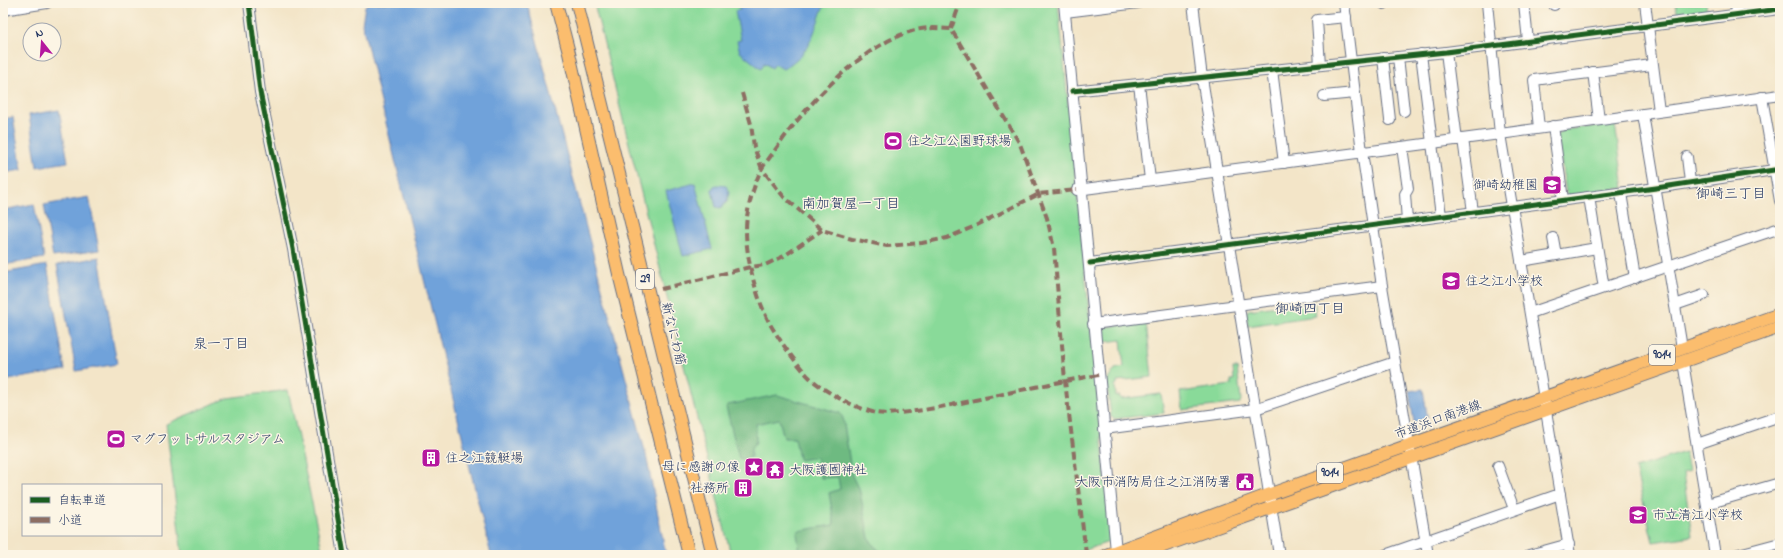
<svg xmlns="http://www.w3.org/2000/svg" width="1783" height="558" viewBox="0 0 1783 558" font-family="'Indie Flower','Klee One',sans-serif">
<rect width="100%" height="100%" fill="#fcf5e5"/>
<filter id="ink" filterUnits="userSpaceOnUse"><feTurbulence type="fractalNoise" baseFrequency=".025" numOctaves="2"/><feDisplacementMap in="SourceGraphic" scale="8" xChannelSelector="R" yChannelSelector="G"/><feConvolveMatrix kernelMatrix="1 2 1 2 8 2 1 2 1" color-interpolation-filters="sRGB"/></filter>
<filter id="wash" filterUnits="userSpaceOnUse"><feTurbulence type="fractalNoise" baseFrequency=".012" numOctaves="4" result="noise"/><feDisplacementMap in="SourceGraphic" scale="16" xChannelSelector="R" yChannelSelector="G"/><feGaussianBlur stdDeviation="0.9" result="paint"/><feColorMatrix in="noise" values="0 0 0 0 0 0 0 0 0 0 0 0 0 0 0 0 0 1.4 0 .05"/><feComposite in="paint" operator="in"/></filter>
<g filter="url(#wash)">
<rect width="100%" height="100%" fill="#f3e5c8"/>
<g fill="#89da99" stroke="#52847c">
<polygon points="594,3 1058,3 1112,541 1069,555 731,555"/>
<polygon points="1676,3 1706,3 1707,14 1678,19"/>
<polygon points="1615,124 1624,188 1569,196 1566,192 1557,136 1561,130"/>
<polygon points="1314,301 1316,316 1248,326 1246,313 1248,310"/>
<polygon points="1146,322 1152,377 1117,381 1117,384 1115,385 1116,396 1120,396 1120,399 1161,394 1164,413 1114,419 1111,417 1107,381 1115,369 1124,367 1121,340 1104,342 1103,332 1106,327"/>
<polygon points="1233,368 1237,368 1241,400 1240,403 1182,410 1180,392 1231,385 1231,380 1234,380"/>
<polygon points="288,390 323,555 182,555 166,424 227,398"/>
<polygon points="1685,452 1689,471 1683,473 1692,536 1653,542 1635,468"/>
</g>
<polygon fill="#6eba81" stroke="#447470" points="777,395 840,413 843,418 852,476 860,492 869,538 874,546 885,555 800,555 797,533 798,531 833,525 834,522 829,493 840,489 838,477 821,478 816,457 801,460 799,459 795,438 784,438 779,419 756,424 756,442 751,448 751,457 741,459 739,458 726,407 728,405"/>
<g fill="#6fa2da" stroke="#45689c">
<polygon points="370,3 527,3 646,455 666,555 491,555 362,24 365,6"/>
<path d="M738,3H825C812,33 814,50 783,69L775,64L772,68L764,63L761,69L740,52L737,41L741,40L735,11L740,10Z"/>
<polygon points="59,110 68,162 37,167 29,115"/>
<polygon points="13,117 22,170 3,173 3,119"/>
<polygon points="695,183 712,249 683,256 666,191"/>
<polygon points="717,185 726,186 729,192 727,202 720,208 716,207 712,190 714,186"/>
<polygon points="89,197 99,250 53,257 44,205"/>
<polygon points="34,204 44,258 3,265 3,210"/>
<polygon points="99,257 117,364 76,371 57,265"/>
<polygon points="47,265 65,370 3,381 3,273"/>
<polygon points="1423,389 1428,421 1414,423 1409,391"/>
</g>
</g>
<g filter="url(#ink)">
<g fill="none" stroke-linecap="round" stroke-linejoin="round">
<g stroke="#676f83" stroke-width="12">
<g id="minor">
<polyline points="249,3 260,92 293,249 344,555"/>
<polyline points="1064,3 1116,551"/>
<polyline points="1193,3 1202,78 1279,555"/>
<polyline points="1344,3 1362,152 1382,286 1428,555"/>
<polyline points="1384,3 1384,4"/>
<polyline points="1487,3 1500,134 1570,555"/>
<polyline points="1524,3 1528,41"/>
<polyline points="1554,3 1554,5"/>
<polyline points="1645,3 1659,111"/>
<polyline points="1736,3 1737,14"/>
<polyline points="3,10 47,3"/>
<polyline points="1065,12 1138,3"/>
<polyline points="1446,52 1457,140"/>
<polyline points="1421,54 1441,216"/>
<polyline points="1398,57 1404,111"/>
<polyline points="1383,58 1390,120"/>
<polyline points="1320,65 1317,20 1346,17"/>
<polyline points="1272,70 1284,163"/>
<polyline points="1593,72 1599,120"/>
<polyline points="1139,84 1150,180"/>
<polyline points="1072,91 1446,52 1780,9"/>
<polyline points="1324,96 1355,93"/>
<polyline points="1762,97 1780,201"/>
<polyline points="1643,114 1682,348"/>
<polyline points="1553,126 1563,200"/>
<polyline points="1539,128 1534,80 1652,65"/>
<polyline points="1463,139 1473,212"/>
<polyline points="1402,147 1408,189 1405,194 1407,221"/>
<polyline points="1687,157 1690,182"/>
<polyline points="1077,190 1500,134 1780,95"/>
<polyline points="1621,193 1635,278"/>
<polyline points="1589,197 1604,288"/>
<polyline points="1553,238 1556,255"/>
<polyline points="1521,261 1597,248"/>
<polyline points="1090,263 1656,188 1774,170"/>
<polyline points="1675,305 1704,295"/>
<polyline points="1530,313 1780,228"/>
<polyline points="1093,324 1382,286"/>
<polyline points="1683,362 1715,555"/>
<polyline points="1104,429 1255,409 1395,362"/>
<polyline points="1697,444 1780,416"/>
<polyline points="1498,466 1514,509"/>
<polyline points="1707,504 1780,483"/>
<polyline points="1385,555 1560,494"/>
<polyline points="1529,555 1569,544"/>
<polyline points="1735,555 1780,543"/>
</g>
</g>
<g stroke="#676f83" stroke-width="14">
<g id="major">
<polyline points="556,3 569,53 619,274 689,555"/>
<polyline points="577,3 713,555"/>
<polyline points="1106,555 1268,495 1780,314"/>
<polyline points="1138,555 1780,327"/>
</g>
</g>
<use href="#minor" stroke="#fff" stroke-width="10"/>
<use href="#major" stroke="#fbbd6e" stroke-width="12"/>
<g stroke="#8d6e63" stroke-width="4" stroke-dasharray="8 4" stroke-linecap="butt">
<polyline points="951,29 960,3"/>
<polyline points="742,93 751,124 754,147 762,169 784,197 822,230 852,239 887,246 922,243 947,238 973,227 1039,194 1077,190"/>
<polyline points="661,289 750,267 765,265 784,256 822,230"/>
<path d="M1086,554L1065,381L1054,248L1047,218L1020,144L951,29C938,28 925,27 912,31C861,46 808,103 778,146C773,153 767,161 762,168C755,182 749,202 747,217C742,247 757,304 773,329C783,345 796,363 808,376C824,392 855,408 876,413C890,416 931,409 946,406C997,396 1048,383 1099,375"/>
</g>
<g stroke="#fcf5e5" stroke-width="8">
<g id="cycleway">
<polyline points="249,3 260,92 293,249 344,555"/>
<polyline points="1072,91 1446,52 1780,9"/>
<polyline points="1090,263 1656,188 1774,170"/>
</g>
</g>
<use href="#cycleway" stroke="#1b5e20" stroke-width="5"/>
</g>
</g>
<defs>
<g id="stadium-square" transform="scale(1)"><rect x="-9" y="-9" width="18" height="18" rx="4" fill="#b5179e" stroke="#fcf5e5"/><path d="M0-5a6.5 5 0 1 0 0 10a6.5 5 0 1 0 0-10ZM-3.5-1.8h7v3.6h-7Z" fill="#fff"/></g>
<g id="school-square" transform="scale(1)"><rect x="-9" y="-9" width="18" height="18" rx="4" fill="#b5179e" stroke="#fcf5e5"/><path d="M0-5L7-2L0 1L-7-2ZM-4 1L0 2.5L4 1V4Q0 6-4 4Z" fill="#fff"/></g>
<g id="building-square" transform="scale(1)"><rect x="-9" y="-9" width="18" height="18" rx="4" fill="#b5179e" stroke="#fcf5e5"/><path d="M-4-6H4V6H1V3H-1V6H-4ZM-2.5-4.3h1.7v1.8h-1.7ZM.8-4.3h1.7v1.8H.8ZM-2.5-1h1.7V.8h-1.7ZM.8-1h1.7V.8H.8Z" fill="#fff"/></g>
<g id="sight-square" transform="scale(1)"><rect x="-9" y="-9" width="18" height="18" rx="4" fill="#b5179e" stroke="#fcf5e5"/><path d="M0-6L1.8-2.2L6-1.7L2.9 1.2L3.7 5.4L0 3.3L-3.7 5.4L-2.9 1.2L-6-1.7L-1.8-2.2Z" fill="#fff"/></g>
<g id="temple-square" transform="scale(1)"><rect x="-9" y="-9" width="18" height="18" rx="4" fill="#b5179e" stroke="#fcf5e5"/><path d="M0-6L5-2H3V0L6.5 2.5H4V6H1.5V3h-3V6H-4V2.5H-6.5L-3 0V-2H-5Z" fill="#fff"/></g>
<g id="civic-square" transform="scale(1)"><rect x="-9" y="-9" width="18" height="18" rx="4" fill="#b5179e" stroke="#fcf5e5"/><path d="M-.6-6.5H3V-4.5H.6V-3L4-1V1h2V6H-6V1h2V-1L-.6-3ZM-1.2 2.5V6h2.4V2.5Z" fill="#fff"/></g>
</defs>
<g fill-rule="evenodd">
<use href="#stadium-square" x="893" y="141"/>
<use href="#school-square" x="1552" y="185"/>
<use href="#school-square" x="1451" y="281"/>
<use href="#stadium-square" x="116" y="439"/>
<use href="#building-square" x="431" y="458"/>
<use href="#sight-square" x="754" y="467"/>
<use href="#temple-square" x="775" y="470"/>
<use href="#civic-square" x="1245" y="482"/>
<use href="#building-square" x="743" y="488"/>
<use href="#school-square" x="1638" y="515"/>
</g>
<g text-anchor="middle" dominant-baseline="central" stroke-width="3" stroke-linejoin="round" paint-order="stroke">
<g fill="#fcf5e5" stroke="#5e6a86" stroke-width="1">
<rect x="636" y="269" width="18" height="20" rx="3"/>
<rect x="1649" y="345" width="26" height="20" rx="3"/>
<rect x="1317" y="463" width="26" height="20" rx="3"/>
</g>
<g font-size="12" font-weight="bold" fill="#1b2f5e">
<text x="645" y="279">29</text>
<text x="1662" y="355">9014</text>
<text x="1330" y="473">9014</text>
</g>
<g font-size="13" fill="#1b2f5e" stroke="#fcf5e5" text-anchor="start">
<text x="907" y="141">住之江公園野球場</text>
<text x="1538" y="185" text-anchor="end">御崎幼稚園</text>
<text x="1465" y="281">住之江小学校</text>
<text x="130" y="439">マグフットサルスタジアム</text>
<text x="445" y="458">住之江競艇場</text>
<text x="740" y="467" text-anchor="end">母に感謝の像</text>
<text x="789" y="470">大阪護國神社</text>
<text x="1231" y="482" text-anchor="end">大阪市消防局住之江消防署</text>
<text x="729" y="488" text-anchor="end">社務所</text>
<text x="1652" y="515">市立清江小学校</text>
</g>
<g font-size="13" fill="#1b2f5e" stroke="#fcf5e5">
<text transform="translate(673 334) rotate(76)">新なにわ筋</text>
<text transform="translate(1438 420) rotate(-20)">市道浜口南港線</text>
</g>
<g font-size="14" fill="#1b2f5e" stroke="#fcf5e5">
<text x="1731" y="194">御崎三丁目</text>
<text x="851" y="204">南加賀屋一丁目</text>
<text x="1310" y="309">御崎四丁目</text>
<text x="221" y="344">泉一丁目</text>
</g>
</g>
<rect width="1783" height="558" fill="none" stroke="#fcf5e5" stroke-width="16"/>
<rect x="22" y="484" width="140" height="52" fill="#fcf5e5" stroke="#a2a6af"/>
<rect x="30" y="497" width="20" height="6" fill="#1b5e20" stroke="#a2a6af"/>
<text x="58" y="504" font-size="12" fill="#1b2f5e">自転車道</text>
<rect x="30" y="517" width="20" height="6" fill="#8d6e63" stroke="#a2a6af"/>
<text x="58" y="524" font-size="12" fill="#1b2f5e">小道</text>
<g transform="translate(42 42) rotate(343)"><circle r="19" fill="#fcf5e5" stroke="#a2a6af"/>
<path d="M0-3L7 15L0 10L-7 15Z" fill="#b5179e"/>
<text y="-6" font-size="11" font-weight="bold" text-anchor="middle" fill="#1b2f5e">N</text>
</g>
</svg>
